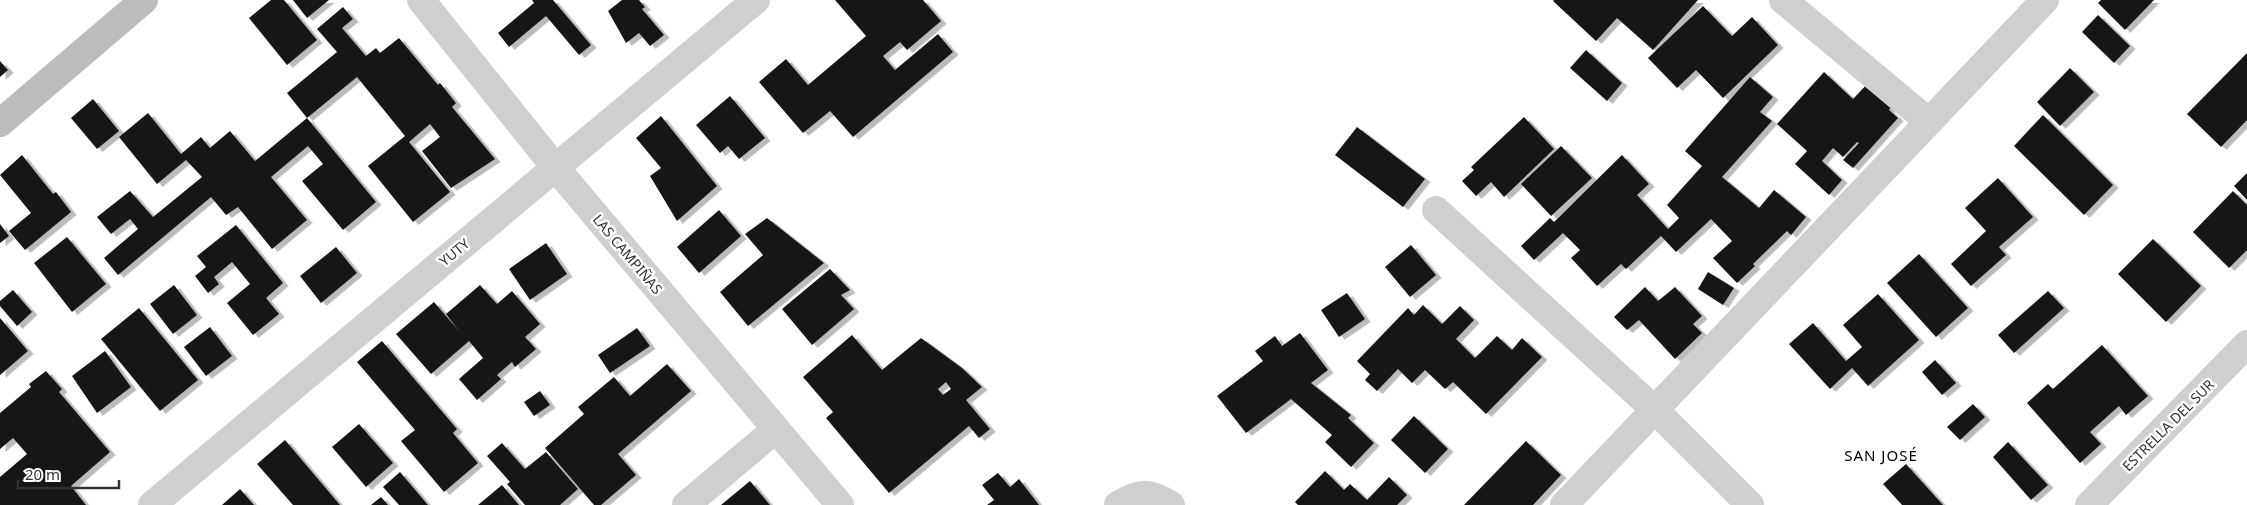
<svg xmlns="http://www.w3.org/2000/svg" width="2247" height="505" viewBox="0 0 2247 505" font-family="'Noto Sans',sans-serif">
<defs>
<filter id="shadow"><feDropShadow dx="5.5" dy="3" stdDeviation="0" flood-color="#0004"/></filter>
</defs>
<rect width="100%" height="100%" fill="#fff"/>
<g fill="#191919" fill-rule="evenodd" filter="url(#shadow)">
<polygon points="271,0 284,0 317,40 287,65 249,18"/>
<polygon points="293,0 329,0 307,18"/>
<polygon points="532,0 553,0 591,45 579,55 546,16 509,47 498,33 534,3"/>
<polygon points="622,0 639,0 645,7 642,9 664,35 650,46 639,33 626,43 608,11"/>
<polygon points="835,0 923,0 941,21 907,50 900,42 883,56 895,70 938,34 953,52 853,137 830,111 803,133 759,82 786,59 808,85 866,36"/>
<polygon points="1554,0 1698,0 1653,50 1617,18 1596,41 1553,1"/>
<polygon points="2101,0 2154,0 2125,30 2098,3"/>
<polygon points="1703,6 1732,36 1752,17 1778,45 1723,98 1696,70 1677,88 1648,58"/>
<polygon points="343,7 353,19 342,28 366,56 376,48 380,53 399,38 438,85 440,83 456,103 452,107 495,159 451,188 422,151 440,137 430,124 409,142 450,192 413,222 368,166 405,136 357,77 307,118 287,93 337,52 317,29"/>
<polygon points="2098,15 2130,46 2114,63 2082,32"/>
<polygon points="1586,50 1622,83 1607,101 1570,68"/>
<polygon points="2247,53 2247,120 2221,147 2187,114"/>
<polygon points="0,61 8,70 0,77"/>
<polygon points="2070,68 2094,92 2060,126 2037,102"/>
<polygon points="1824,72 1853,99 1870,81 1894,103 1889,110 1898,118 1853,168 1843,160 1859,143 1857,142 1843,157 1833,148 1822,161 1842,180 1829,195 1795,164 1807,151 1777,124"/>
<polygon points="1750,77 1773,97 1760,112 1772,121 1722,177 1759,208 1774,190 1806,217 1791,235 1787,231 1753,264 1755,266 1737,283 1713,258 1732,241 1711,219 1676,252 1661,236 1626,269 1621,264 1597,286 1571,258 1580,250 1563,233 1534,260 1521,246 1550,218 1554,222 1622,155 1649,184 1637,195 1668,229 1679,218 1667,205 1702,166 1685,151"/>
<polygon points="730,96 765,138 739,159 728,146 720,153 696,125"/>
<polygon points="93,99 119,131 97,149 71,118"/>
<polygon points="148,113 181,154 201,137 210,148 230,131 255,161 307,118 376,202 343,230 302,181 323,164 308,146 271,177 307,220 272,249 238,207 226,215 211,197 118,275 104,258 138,229 130,219 111,234 97,217 130,191 153,217 202,177 186,160 157,184 119,137"/>
<polygon points="2043,115 2113,185 2084,215 2014,146"/>
<polygon points="661,116 717,186 677,221 650,176 661,168 636,138"/>
<polygon points="1524,117 1554,149 1504,197 1491,182 1476,196 1462,181 1474,170 1471,167"/>
<polygon points="1357,127 1425,179 1403,207 1335,155"/>
<polygon points="1561,146 1592,178 1551,216 1521,184"/>
<polygon points="22,155 53,194 56,192 71,212 25,250 9,231 31,213 0,175"/>
<polygon points="2247,173 2247,200 2234,186"/>
<polygon points="1998,178 2033,217 1999,247 2006,255 1971,286 1951,264 1986,231 1965,208"/>
<polygon points="2233,191 2247,205 2247,250 2229,268 2193,232"/>
<polygon points="719,210 741,236 699,273 677,247"/>
<polygon points="767,218 824,263 748,326 720,292 763,255 745,234"/>
<polygon points="0,224 9,236 0,243"/>
<polygon points="236,225 283,283 266,298 279,314 253,335 227,303 250,284 232,262 214,277 219,284 208,293 195,276 206,267 197,256"/>
<polygon points="67,237 106,284 72,312 34,263"/>
<polygon points="2153,239 2201,286 2166,322 2118,274"/>
<polygon points="546,243 567,274 530,300 509,269"/>
<polygon points="1411,245 1436,275 1410,297 1385,267"/>
<polygon points="336,247 357,273 321,303 300,276"/>
<polygon points="1919,254 1968,308 1936,337 1887,283"/>
<polygon points="830,269 850,290 841,295 854,309 812,345 782,309"/>
<polygon points="1708,272 1734,288 1723,305 1698,289"/>
<polygon points="174,285 197,315 173,334 150,304"/>
<polygon points="480,285 497,304 512,291 540,324 525,337 536,349 515,367 512,362 497,375 501,379 477,400 459,379 483,358 469,341 431,374 396,334 434,302 459,331 446,314"/>
<polygon points="1645,287 1658,301 1675,287 1702,316 1693,324 1702,333 1675,359 1639,320 1627,330 1614,317"/>
<polygon points="13,290 32,312 17,326 0,306 0,301"/>
<polygon points="2048,291 2064,308 2014,353 1998,335"/>
<polygon points="1347,293 1365,319 1339,337 1321,310"/>
<polygon points="1878,294 1919,340 1868,386 1852,368 1830,389 1789,344 1813,323 1846,361 1862,347 1843,325"/>
<polygon points="1423,305 1442,324 1460,306 1474,320 1456,339 1475,358 1497,336 1512,350 1522,338 1542,357 1486,414 1453,382 1445,389 1425,370 1412,383 1398,369 1377,391 1365,380 1370,374 1357,361 1408,308 1414,315"/>
<polygon points="139,308 198,380 160,411 101,339"/>
<polygon points="0,318 28,351 0,375"/>
<polygon points="210,327 232,356 206,376 184,347"/>
<polygon points="637,328 650,346 610,373 598,355"/>
<polygon points="1300,333 1328,370 1311,383 1351,415 1348,418 1374,443 1351,467 1325,442 1332,435 1291,399 1246,433 1217,396 1263,361 1255,351 1275,336 1282,346"/>
<path d="M852,335L882,370L921,338L962,368L982,387L966,400L990,429L979,438L969,426L889,493L826,418L833,412L803,377ZM946,382L951,389L943,395L938,389Z"/>
<polygon points="382,341 457,429 453,433 478,463 444,492 401,441 415,430 357,362"/>
<polygon points="2102,345 2148,396 2126,415 2119,406 2090,432 2101,444 2080,463 2027,403 2048,384 2053,389"/>
<polygon points="105,351 131,387 97,413 72,376"/>
<polygon points="1935,360 1956,383 1942,395 1922,372"/>
<polygon points="667,364 691,391 618,454 636,475 601,505 594,505 545,448 584,414 578,407 614,377 630,396"/>
<polygon points="46,371 62,389 59,392 110,452 71,486 86,505 0,505 0,477 27,454 13,438 0,449 0,413 31,387 29,384"/>
<polygon points="540,391 550,405 534,416 524,402"/>
<polygon points="1973,404 1985,417 1960,440 1947,427"/>
<polygon points="1414,416 1448,449 1425,473 1391,440"/>
<polygon points="359,424 393,463 366,487 332,447"/>
<polygon points="285,440 340,505 293,505 257,464"/>
<polygon points="1526,441 1561,475 1533,505 1464,505"/>
<polygon points="2008,442 2048,485 2031,500 1993,457"/>
<polygon points="502,443 525,469 546,452 578,489 560,505 525,505 507,484 510,482 487,456"/>
<polygon points="1906,464 1943,505 1902,505 1883,484"/>
<polygon points="1325,471 1344,490 1350,484 1367,500 1389,477 1407,495 1397,505 1298,505 1295,502"/>
<polygon points="400,472 428,505 399,505 383,487"/>
<polygon points="998,473 1010,487 1019,479 1039,505 987,505 994,500 982,485"/>
<polygon points="750,481 770,505 721,505"/>
<polygon points="502,485 519,505 478,505"/>
<polygon points="240,489 254,505 222,505"/>
<polygon points="381,497 388,505 371,505"/>
</g>
<g fill="none" stroke-linecap="round" stroke-linejoin="round">
<g stroke="#cfcfcf" stroke-width="28">
<polyline points="421,0 555,167 840,505"/>
<polyline points="1783,0 1929,122"/>
<polyline points="1436,210 1655,410 1750,505"/>
<polyline points="152,505 756,0"/>
<polyline points="686,505 776,429"/>
<path d="M1118,505C1141,492 1148,491 1171,505"/>
<polyline points="1564,505 2045,0"/>
<polyline points="2089,505 2247,344"/>
</g>
<polyline stroke="#bcbcbc" stroke-width="28" points="0,123 144,0"/>
</g>
<g text-anchor="middle" dominant-baseline="central" stroke-width="5" stroke-linejoin="round" paint-order="stroke">
<g font-size="14" fill="#323232" stroke="#fff">
<text transform="translate(454 252) rotate(-40)">YUTY</text>
<text transform="translate(628 254) rotate(50)">LAS CAMPIÑAS</text>
<text transform="translate(2168 425) rotate(-45)">ESTRELLA DEL SUR</text>
</g>
<g font-size="15" letter-spacing="1" fill="#000" stroke="#fff">
<text x="1881" y="455">SAN JOSÉ</text>
</g>
</g>
<path d="M18 480v8h101v-8" fill="none" stroke="#323232" stroke-width="2.5"/>
<text x="25" y="480" font-size="15" fill="#323232" stroke="#ffffff" stroke-width="4" paint-order="stroke">20 m</text>
</svg>
